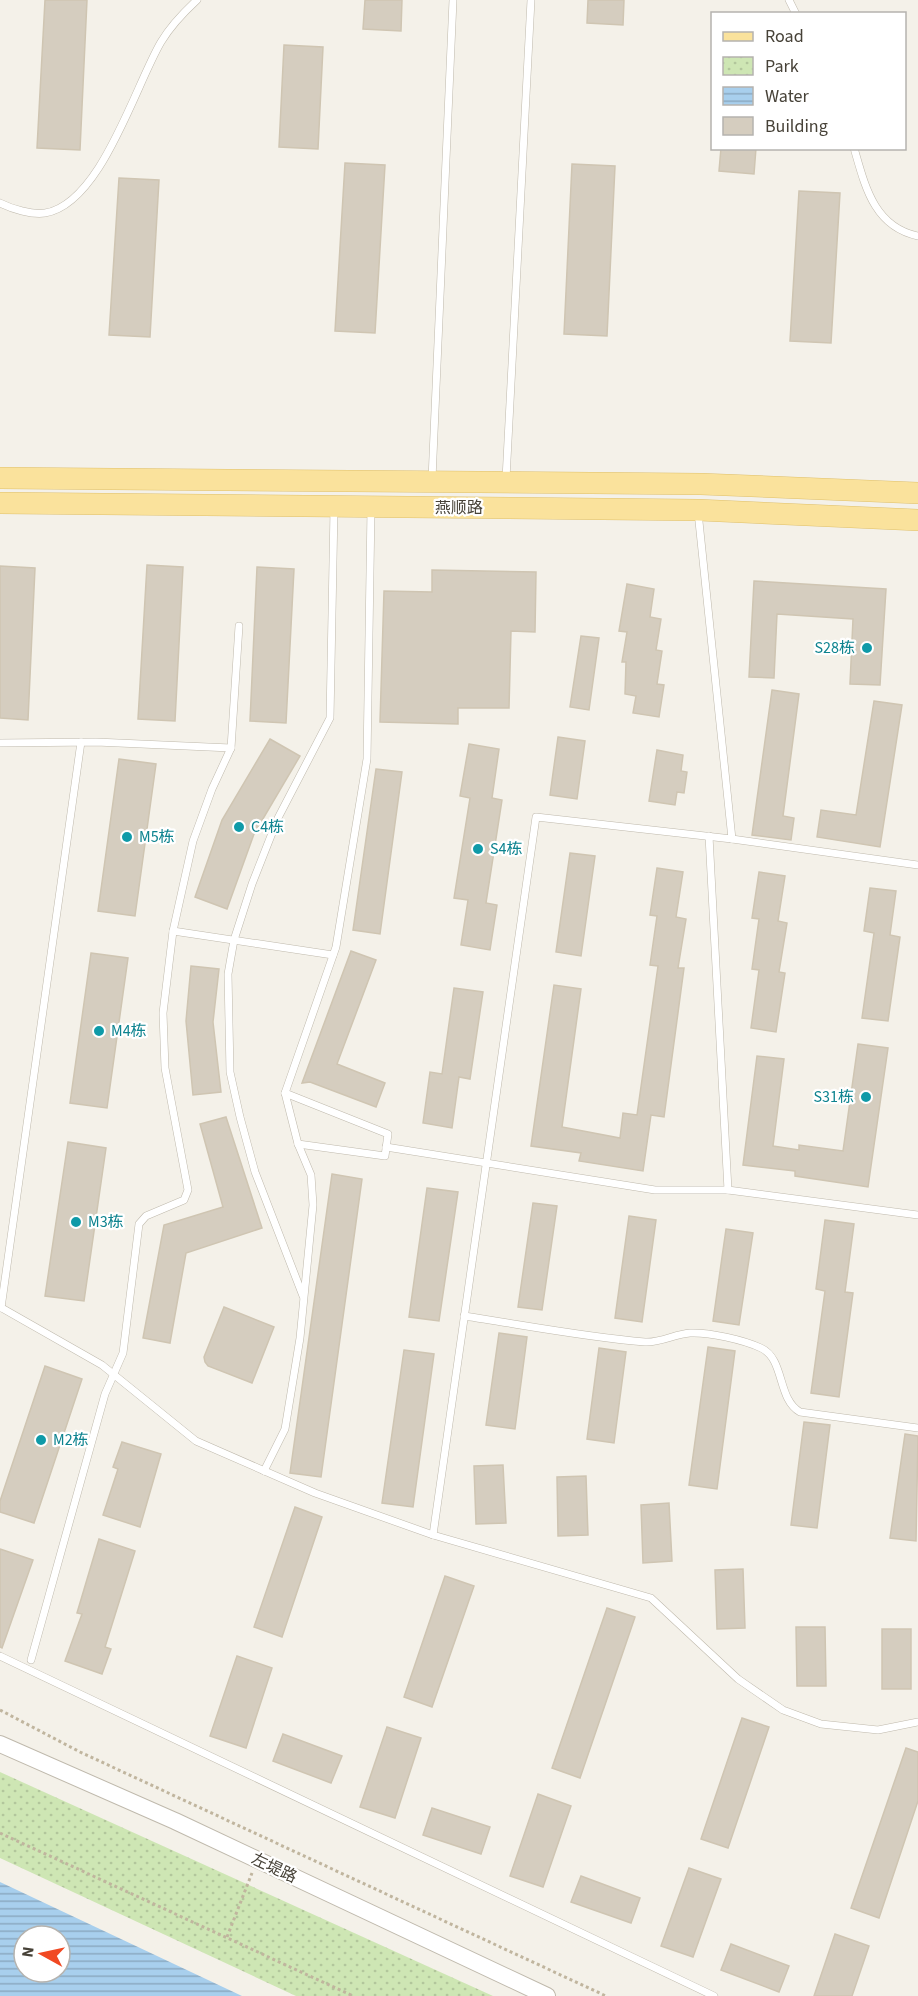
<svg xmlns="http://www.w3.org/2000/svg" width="918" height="1996" viewBox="0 0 918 1996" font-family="'Source Sans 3','Noto Sans SC',sans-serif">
<defs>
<pattern id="park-dots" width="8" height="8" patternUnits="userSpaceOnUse" patternTransform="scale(1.5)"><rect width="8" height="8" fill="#cee6b4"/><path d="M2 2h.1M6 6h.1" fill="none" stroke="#b2c69c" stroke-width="1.8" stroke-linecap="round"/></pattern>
<pattern id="water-rules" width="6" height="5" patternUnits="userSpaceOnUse" patternTransform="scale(1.5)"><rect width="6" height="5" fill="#a8cfed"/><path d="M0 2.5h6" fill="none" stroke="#8baac1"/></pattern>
</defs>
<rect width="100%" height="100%" fill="#f4f1e9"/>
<polygon fill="url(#park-dots)" points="0,1772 493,1996 296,1996 0,1858"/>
<path fill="url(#water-rules)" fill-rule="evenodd" d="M0,1882L242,1996H0ZM24,1936H60V1972H24Z"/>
<g fill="#d5cdbf" stroke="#cfc5b2" stroke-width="1.5">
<polygon points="45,0 87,0 80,150 37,148"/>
<polygon points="365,0 402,0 401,31 363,29"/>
<polygon points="588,0 624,0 623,25 587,23"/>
<polygon points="284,45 323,47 318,149 279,147"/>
<polygon points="721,148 756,148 754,174 719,171"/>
<polygon points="345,163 385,165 375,333 335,331"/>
<polygon points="572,164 615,166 607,336 564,334"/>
<polygon points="119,178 159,180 150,337 109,335"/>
<polygon points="799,191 840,193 831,343 790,341"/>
<polygon points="147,565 183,567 175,721 138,719"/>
<polygon points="0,566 35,568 28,720 0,718"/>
<polygon points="257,567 294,569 286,723 250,721"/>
<polygon points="432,570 536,572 535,632 511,631 509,708 458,708 458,724 380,722 384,591 432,592"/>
<polygon points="754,581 886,589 880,685 850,684 853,619 777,614 774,678 749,677"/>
<polygon points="627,584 654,589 650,617 661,619 656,650 662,651 657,684 664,685 659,717 633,713 636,696 625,694 626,662 622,662 627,632 619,631"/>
<polygon points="581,636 599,638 589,710 570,707"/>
<polygon points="772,690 799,694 783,816 794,818 791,840 752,835"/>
<polygon points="874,701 902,705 880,847 817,837 821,810 856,815"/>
<polygon points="558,737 585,741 577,799 550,795"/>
<polygon points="270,739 300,756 254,834 227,909 195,897 222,820"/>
<polygon points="469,744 499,749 492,798 502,800 486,903 497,905 490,950 461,945 468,900 454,898 470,798 460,796"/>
<polygon points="657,750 683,755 681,771 687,772 684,793 677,792 675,805 649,801"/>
<polygon points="119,759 156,764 135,916 98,911"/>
<polygon points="376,769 402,772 380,934 353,930"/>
<polygon points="570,853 595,856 581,956 556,952"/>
<polygon points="657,868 683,872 676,917 686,919 678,968 684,968 664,1117 651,1115 643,1171 579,1161 581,1153 531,1146 554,985 581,989 562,1127 620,1138 623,1113 637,1115 658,966 650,965 657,916 650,915"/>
<polygon points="759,872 785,876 778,921 787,923 779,972 785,973 776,1032 751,1028 759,970 752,969 759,919 752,918"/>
<polygon points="870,888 896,891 890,935 900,937 888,1021 862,1018 874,933 864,931"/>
<polygon points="351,951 376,960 337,1064 385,1083 376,1107 310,1082 302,1083"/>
<polygon points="91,953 128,958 107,1108 70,1103"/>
<polygon points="191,966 219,969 213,1022 221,1092 193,1095 186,1021"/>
<polygon points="454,988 483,992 470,1079 459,1077 452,1128 423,1123 430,1072 442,1074"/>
<polygon points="858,1044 888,1048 868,1187 795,1176 795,1171 743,1165 757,1056 784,1059 773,1146 799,1150 799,1145 843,1151"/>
<polygon points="226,1117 262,1228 186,1253 170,1343 143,1338 164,1225 223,1207 200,1124"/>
<polygon points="68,1142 106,1148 84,1301 45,1296"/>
<polygon points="332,1174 362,1179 321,1477 290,1473"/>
<polygon points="427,1188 458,1192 439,1321 409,1317"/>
<polygon points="533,1203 557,1206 542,1310 518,1307"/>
<polygon points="629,1216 656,1220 642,1322 615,1318"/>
<polygon points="825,1220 854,1224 845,1292 853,1293 839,1397 811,1393 825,1291 816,1289"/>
<polygon points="726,1229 753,1233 739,1325 713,1321"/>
<polygon points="224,1307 274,1327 252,1383 208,1366 205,1362 204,1357"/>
<polygon points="499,1333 527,1337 515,1429 486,1425"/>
<polygon points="708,1347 735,1351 717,1489 689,1485"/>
<polygon points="599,1348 626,1352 614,1443 587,1439"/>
<polygon points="404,1350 434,1354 413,1507 382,1503"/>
<polygon points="45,1366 82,1379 34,1523 0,1512 0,1501"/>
<polygon points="804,1422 830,1425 817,1528 791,1525"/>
<polygon points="905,1434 918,1436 916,1541 890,1538"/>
<polygon points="122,1442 161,1454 140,1527 103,1515 118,1469 113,1467"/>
<polygon points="503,1465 506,1523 476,1524 474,1466"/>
<polygon points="586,1476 588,1535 558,1536 557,1477"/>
<polygon points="669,1503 672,1561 643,1563 641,1505"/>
<polygon points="295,1507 322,1517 282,1637 254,1627"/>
<polygon points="99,1539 135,1551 105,1647 111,1649 102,1674 65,1661 82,1614 77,1613"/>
<polygon points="0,1549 33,1560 2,1648 0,1647"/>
<polygon points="743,1569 745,1628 717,1629 715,1570"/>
<polygon points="445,1576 474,1586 432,1707 404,1697"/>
<polygon points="607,1608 635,1617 580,1778 552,1768"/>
<polygon points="796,1627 825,1627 826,1686 797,1686"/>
<rect x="882" y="1629" width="29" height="60"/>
<polygon points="237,1656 272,1668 246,1748 210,1736"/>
<polygon points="742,1718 769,1727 728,1848 701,1839"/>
<polygon points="387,1727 421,1738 395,1818 360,1807"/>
<polygon points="283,1734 342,1756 331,1783 273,1761"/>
<polygon points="906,1748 918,1752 918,1801 879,1918 851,1908"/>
<polygon points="538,1794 571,1806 543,1887 510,1876"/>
<polygon points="432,1808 490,1827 481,1854 423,1835"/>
<polygon points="689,1868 721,1879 693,1957 661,1946"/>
<polygon points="581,1876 640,1898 631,1923 571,1902"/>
<polygon points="835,1934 869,1946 852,1996 814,1996"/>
<polygon points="731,1944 789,1966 779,1992 721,1970"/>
</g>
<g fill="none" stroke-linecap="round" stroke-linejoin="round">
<g stroke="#bfb9ac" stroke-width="8">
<g id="service">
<polyline points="789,0 796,14"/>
<path d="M854,148C865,186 874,227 918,236"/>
<path d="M0,203C12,209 32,215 45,213C101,204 135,86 161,42C170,27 184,12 197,0"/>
<polyline points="432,479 453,0"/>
<polyline points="506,479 531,0"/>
<polyline points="698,512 732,839"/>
<polyline points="0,743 96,742 231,748"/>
<polyline points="709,836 728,1190"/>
<polyline points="173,931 333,955"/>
<polyline points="285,1093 388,1134 385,1156 298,1144"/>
<polyline points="386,1147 655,1190 728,1190 918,1215"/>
<polyline points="303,1296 255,1172 240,1117 230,1072 228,974 234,940 252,884 278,818 330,718 334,509"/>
<polyline points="0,1307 102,1365 196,1441 315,1493 433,1535 651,1598 738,1679 783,1710 821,1724 878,1730 918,1722"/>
<polyline points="1,1308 81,742"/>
<path d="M464,1316C524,1325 585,1337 645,1342C660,1343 675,1334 690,1333C709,1332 744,1340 761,1348C785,1359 777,1399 800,1412L918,1428"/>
<polyline points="264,1471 285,1429 300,1338 313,1205 311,1175 298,1144 285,1093 336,947 367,759 371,509"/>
<polyline points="433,1535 536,817 732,839 918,865"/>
<polyline points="0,1656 714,1996"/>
<polyline points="31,1660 105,1394 123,1353 139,1224 146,1216 184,1200 188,1190 165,1068 163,1013 173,931 193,841 212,789 231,748 239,626"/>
</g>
</g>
<g stroke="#bfb9ac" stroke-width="18">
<polyline id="tertiary" points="0,1744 175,1821 547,1996"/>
</g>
<g stroke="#dfc06c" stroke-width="22">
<g id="primary">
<polyline points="0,478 701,484 918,493"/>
<polyline points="0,503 698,510 918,520"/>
</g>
</g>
<g stroke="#c0b59e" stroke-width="3" stroke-dasharray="3 3" stroke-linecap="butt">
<polyline points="0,1710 80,1752 606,1996"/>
<polyline points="0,1833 353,1996"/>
<polyline points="227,1937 252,1873"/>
</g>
<use href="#service" stroke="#fff" stroke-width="7"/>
<use href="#tertiary" stroke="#fff" stroke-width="16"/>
<use href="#primary" stroke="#fae29c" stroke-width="21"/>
</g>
<g fill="#0f9aa8" stroke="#fff" stroke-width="2">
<circle cx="867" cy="648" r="6"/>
<circle cx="239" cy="827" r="6"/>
<circle cx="127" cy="837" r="6"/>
<circle cx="478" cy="849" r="6"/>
<circle cx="99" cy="1031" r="6"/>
<circle cx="866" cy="1097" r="6"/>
<circle cx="76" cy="1222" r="6"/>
<circle cx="41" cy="1440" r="6"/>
</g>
<g text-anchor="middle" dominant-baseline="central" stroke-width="4.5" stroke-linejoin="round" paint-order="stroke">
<g font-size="16" fill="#474238" stroke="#fff">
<text x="459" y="508">燕顺路</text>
<text transform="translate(274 1868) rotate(25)">左堤路</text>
</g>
<g font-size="16" fill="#0d838f" stroke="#fff" text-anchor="start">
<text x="855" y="648" text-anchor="end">S28栋</text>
<text x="251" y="827">C4栋</text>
<text x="139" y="837">M5栋</text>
<text x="490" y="849">S4栋</text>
<text x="111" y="1031">M4栋</text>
<text x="854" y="1097" text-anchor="end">S31栋</text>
<text x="88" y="1222">M3栋</text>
<text x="53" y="1440">M2栋</text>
</g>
</g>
<rect x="711" y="12" width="195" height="138" fill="#ffffff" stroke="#b5b3af" stroke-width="1.5"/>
<rect x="723" y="32" width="30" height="9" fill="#fae29c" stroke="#b5b3af" stroke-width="1.5"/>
<text x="765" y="42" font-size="18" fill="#474238">Road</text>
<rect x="723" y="57" width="30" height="18" fill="url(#park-dots)" stroke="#b5b3af" stroke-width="1.5"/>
<text x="765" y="72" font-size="18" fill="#474238">Park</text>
<rect x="723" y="87" width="30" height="18" fill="url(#water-rules)" stroke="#b5b3af" stroke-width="1.5"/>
<text x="765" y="102" font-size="18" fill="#474238">Water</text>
<rect x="723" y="117" width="30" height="18" fill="#d5cdbf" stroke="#b5b3af" stroke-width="1.5"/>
<text x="765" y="132" font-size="18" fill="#474238">Building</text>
<g transform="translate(42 1954) rotate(278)"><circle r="28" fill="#ffffff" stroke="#b5b3af" stroke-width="1.5"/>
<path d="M0-4.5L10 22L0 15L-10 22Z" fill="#f14923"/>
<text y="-9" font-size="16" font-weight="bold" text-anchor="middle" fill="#474238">N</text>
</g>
</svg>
